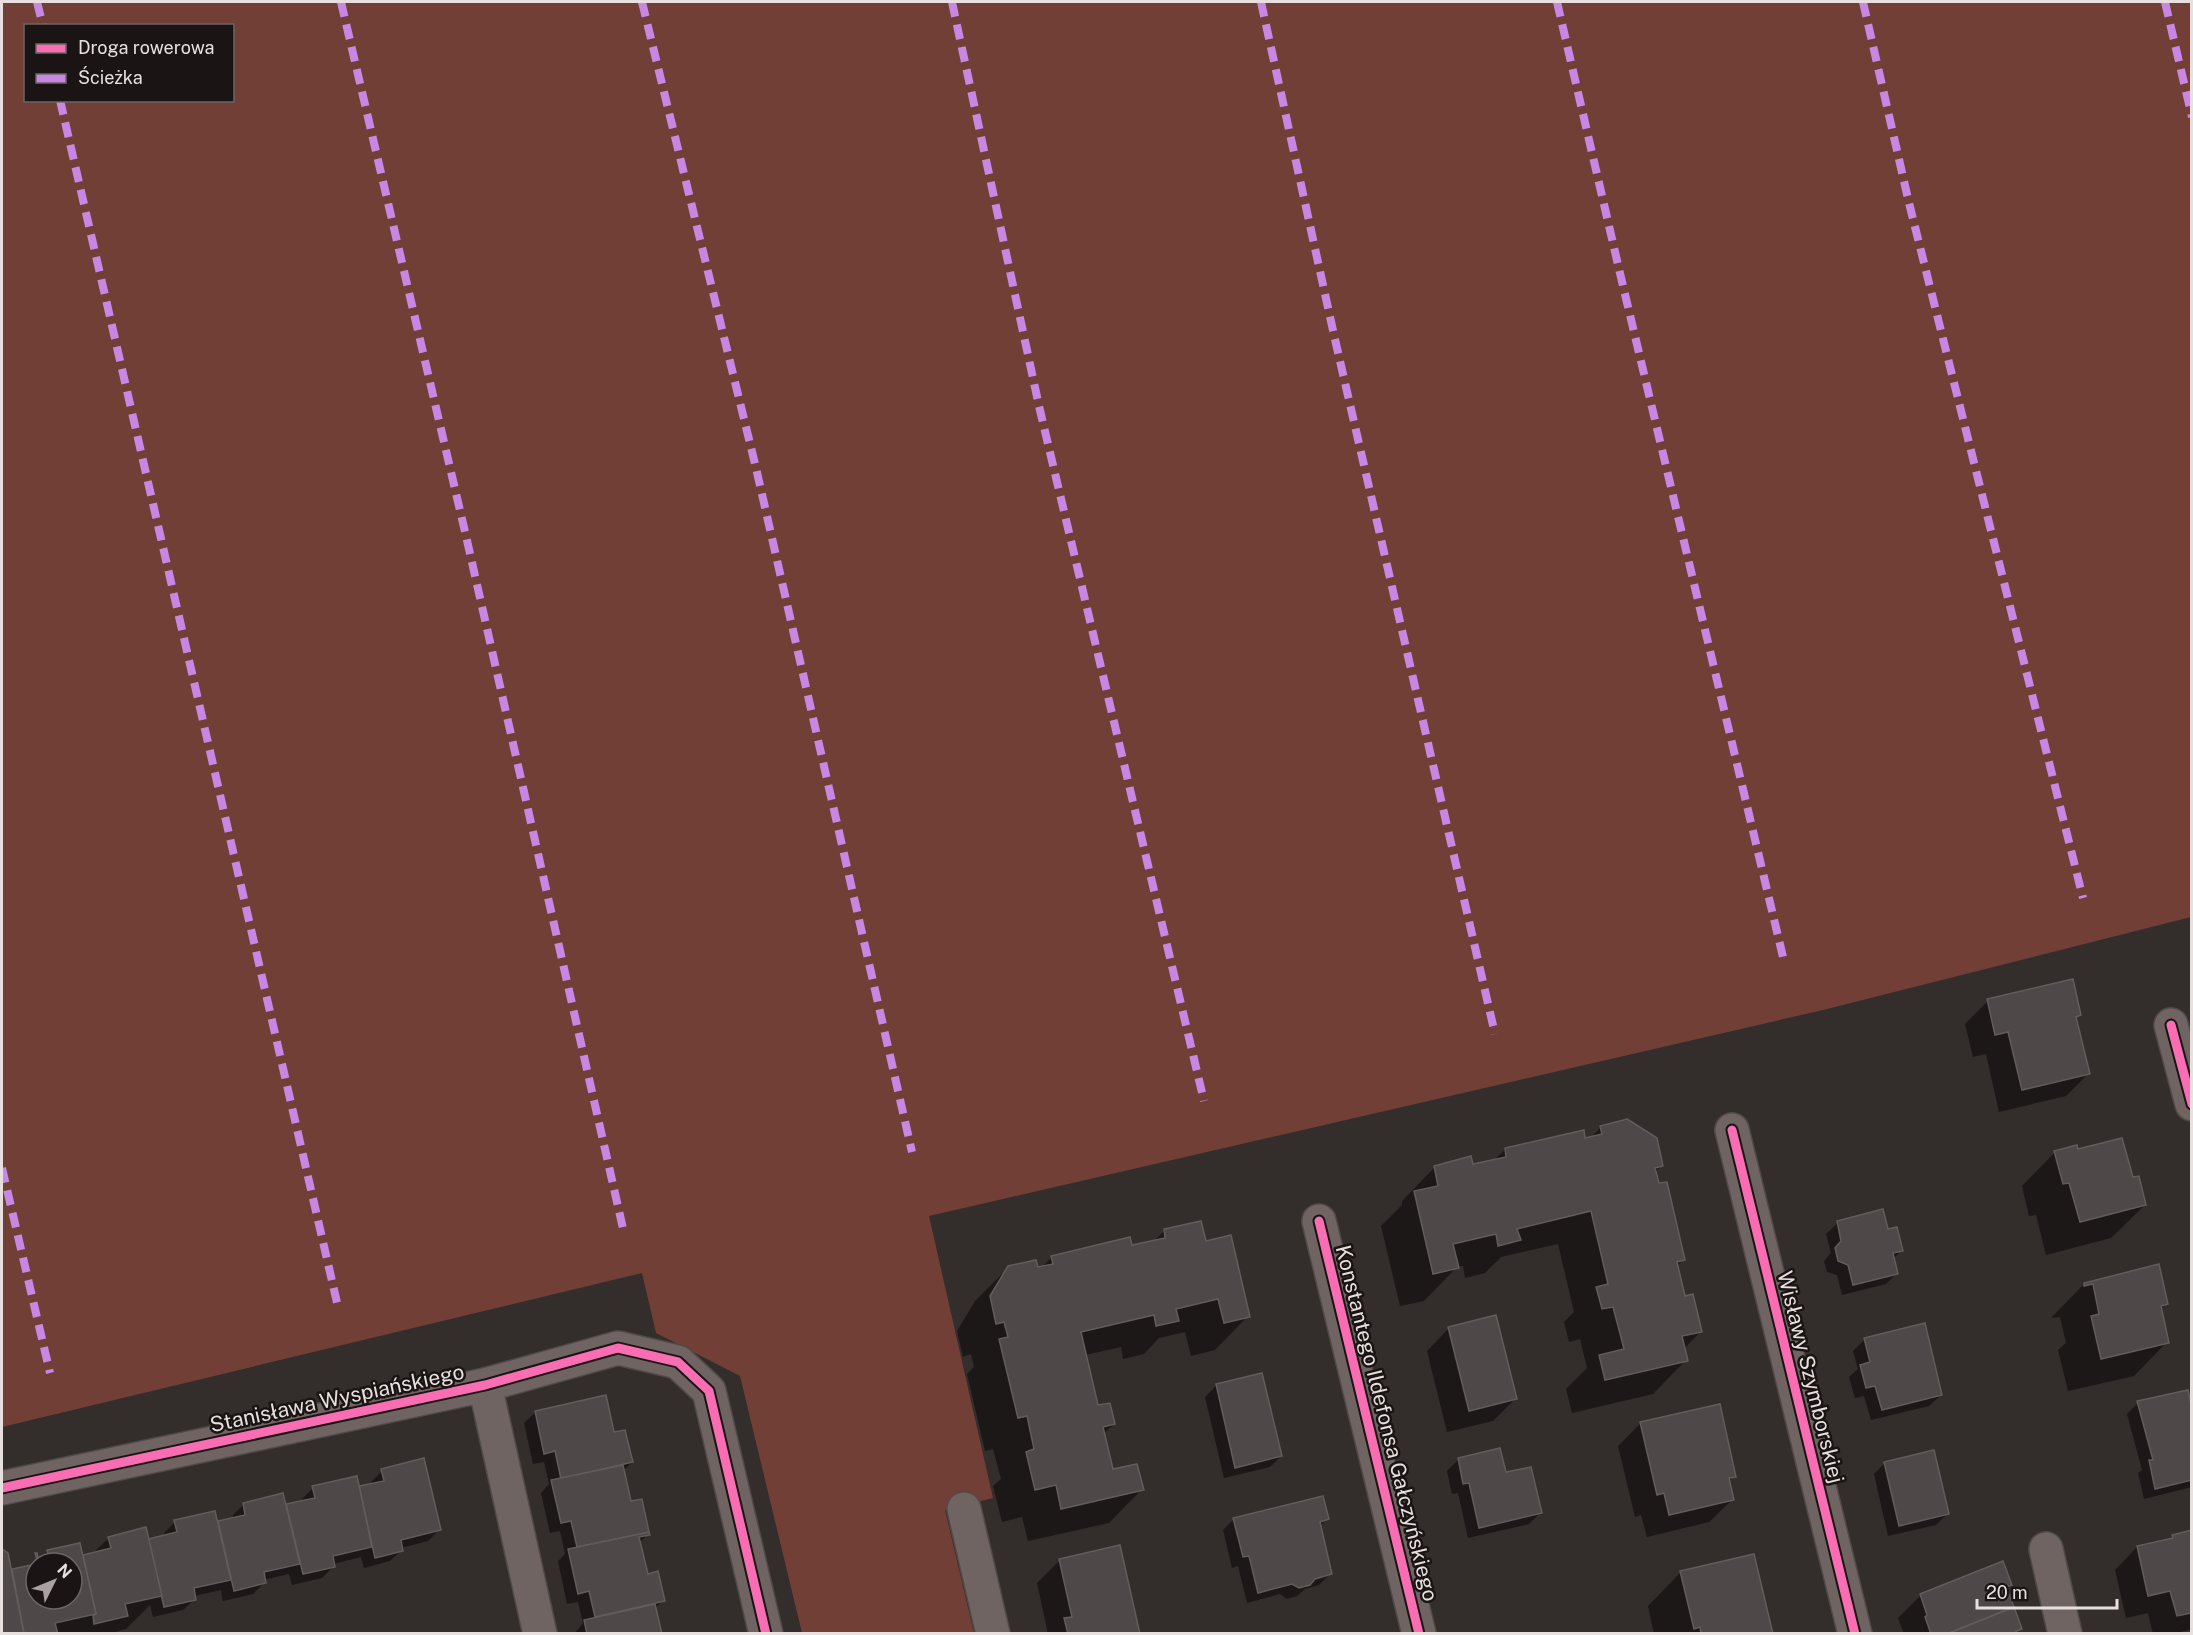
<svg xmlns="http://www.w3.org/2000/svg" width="2193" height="1635" viewBox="0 0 2193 1635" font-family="'Public Sans',sans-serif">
<rect width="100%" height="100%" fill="#332d2c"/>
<path fill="#723f36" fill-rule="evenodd" d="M2,2H2191V917L1823,1010L929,1216L993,1498L945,1510L974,1633H802L740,1376L656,1333L642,1273L2,1427ZM26,26H232V100H26Z"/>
<g fill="#0007">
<polygon points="1988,1001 2080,1015 2075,1019 2089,1073 2066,1096 1999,1112 1986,1054 1973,1057 1965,1024"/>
<polygon points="1601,1127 1661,1166 1655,1172 1683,1260 1677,1266 1684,1297 1701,1331 1684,1349 1686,1360 1653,1394 1572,1413 1566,1389 1587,1368 1580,1339 1569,1342 1564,1322 1574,1312 1558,1244 1501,1257 1485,1273 1465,1278 1463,1266 1457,1267 1424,1301 1400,1306 1381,1226 1402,1205 1402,1201 1435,1167 1472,1166 1493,1161 1505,1150 1584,1140 1589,1139"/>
<polygon points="2077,1151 2132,1179 2145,1205 2111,1238 2046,1255 2036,1215 2029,1216 2022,1186 2055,1152"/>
<polygon points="1838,1223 1887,1231 1902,1250 1893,1259 1897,1273 1886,1284 1842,1295 1837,1275 1827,1272 1824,1261 1831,1253 1826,1234"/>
<polygon points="1165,1230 1205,1242 1248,1316 1215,1350 1191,1356 1185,1332 1159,1338 1144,1354 1123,1359 1121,1347 1085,1355 1097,1407 1114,1424 1103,1434 1112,1471 1142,1489 1109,1523 1028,1541 1022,1517 1002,1522 993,1486 1001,1479 993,1449 985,1451 967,1374 974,1367 971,1354 963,1357 957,1331 975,1301 1009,1267 1037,1269 1041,1268 1052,1257 1131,1247 1153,1242"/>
<polygon points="2158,1266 2167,1303 2160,1310 2167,1342 2134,1376 2068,1391 2058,1350 2066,1343 2060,1317 2051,1318 2084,1284"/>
<polygon points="1449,1328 1516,1398 1493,1421 1447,1432 1427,1351"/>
<polygon points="1864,1340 1941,1395 1929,1406 1871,1420 1864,1396 1855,1398 1849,1377 1858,1369 1853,1351"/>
<polygon points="1216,1386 1281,1456 1270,1467 1224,1478 1205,1397"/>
<polygon points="2138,1403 2192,1417 2192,1487 2144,1499 2138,1473 2142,1470 2127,1414"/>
<polygon points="536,1412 613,1433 632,1462 623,1471 630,1503 641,1500 648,1534 639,1543 646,1576 663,1601 654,1609 661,1634 574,1634 583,1623 578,1602 567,1604 558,1561 565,1554 560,1531 550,1533 541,1493 549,1484 544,1462 533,1464 524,1423"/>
<polygon points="1640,1424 1734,1476 1728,1482 1732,1500 1709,1522 1647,1537 1641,1515 1635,1517 1618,1446"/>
<polygon points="1458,1460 1505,1474 1540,1513 1529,1524 1468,1538 1458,1493 1452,1494 1447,1471"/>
<polygon points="1885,1463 1948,1513 1936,1525 1888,1536 1874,1474"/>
<polygon points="382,1471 439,1530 428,1541 401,1548 402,1550 390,1561 364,1568 361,1557 333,1564 333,1567 322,1578 292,1585 289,1574 263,1580 264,1583 253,1594 223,1601 221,1590 194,1596 195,1599 183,1610 153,1617 150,1605 126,1629 108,1634 2,1634 2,1551 6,1554 10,1571 36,1564 36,1599 72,1599 72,1563 37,1563 48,1551 82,1557 92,1554 109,1538 147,1541 165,1537 164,1533 175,1522 217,1523 233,1519 233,1515 244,1504 285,1506 303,1502 302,1499 313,1488 358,1488 372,1485 371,1482"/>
<polygon points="1234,1519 1327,1519 1319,1527 1331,1573 1319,1585 1305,1589 1297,1596 1287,1599 1280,1594 1247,1603 1238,1566 1232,1568 1223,1530"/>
<polygon points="2192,1532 2192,1629 2173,1634 2153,1634 2148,1613 2126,1618 2115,1570 2137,1547 2169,1540 2173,1536"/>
<polygon points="1059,1561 1139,1634 1048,1634 1037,1583"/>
<polygon points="2002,1563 2011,1585 2005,1590 2021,1628 2015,1633 1904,1634 1898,1618 1920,1596"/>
<polygon points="1681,1572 1772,1634 1654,1634 1648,1606"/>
</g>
<g fill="#4e4948" stroke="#625c5b" stroke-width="1.5">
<polygon points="2073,979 2081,1015 2076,1017 2090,1074 2022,1090 2008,1032 1995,1035 1987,999"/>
<polygon points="1627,1119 1657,1138 1663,1166 1655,1168 1659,1183 1667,1182 1685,1260 1677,1262 1685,1296 1693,1294 1702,1332 1682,1336 1688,1361 1605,1380 1599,1355 1624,1349 1613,1307 1602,1309 1596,1287 1608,1284 1591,1211 1517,1229 1521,1240 1498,1246 1496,1234 1453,1244 1459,1268 1433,1274 1414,1191 1438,1186 1434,1166 1471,1156 1473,1164 1506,1157 1505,1148 1584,1130 1585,1138 1602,1134 1600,1126"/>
<polygon points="2122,1138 2133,1177 2139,1176 2146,1205 2080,1222 2069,1183 2063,1184 2054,1151 2077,1145 2078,1149"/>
<polygon points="1883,1209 1888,1229 1897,1227 1903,1251 1893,1253 1898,1274 1853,1285 1848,1265 1838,1261 1835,1248 1841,1241 1837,1221"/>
<polygon points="1201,1221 1206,1241 1231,1235 1250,1317 1224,1323 1218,1299 1176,1309 1179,1321 1156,1326 1154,1315 1081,1332 1098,1405 1110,1403 1115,1424 1103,1427 1113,1469 1137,1464 1144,1490 1061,1509 1056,1485 1035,1490 1026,1452 1034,1449 1027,1416 1018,1418 999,1339 1008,1337 1004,1322 996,1324 990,1296 1008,1266 1036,1260 1038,1267 1053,1264 1051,1256 1130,1237 1132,1245 1165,1238 1164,1229"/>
<polygon points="2159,1264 2168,1304 2161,1306 2169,1343 2101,1359 2091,1316 2099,1314 2093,1284 2084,1286 2084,1283"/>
<polygon points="1496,1315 1517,1399 1469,1411 1448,1327"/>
<polygon points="1925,1323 1942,1395 1882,1410 1875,1386 1866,1388 1860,1365 1870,1362 1864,1338"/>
<polygon points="1262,1373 1282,1456 1235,1468 1216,1384"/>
<polygon points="2188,1390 2192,1409 2192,1480 2155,1489 2149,1460 2153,1460 2137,1401"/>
<polygon points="606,1395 614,1432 625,1430 633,1462 561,1479 555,1451 544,1454 535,1411"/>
<polygon points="1720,1404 1736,1477 1729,1478 1734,1500 1669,1515 1664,1493 1657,1495 1640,1422"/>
<polygon points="1500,1448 1506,1472 1531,1467 1542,1513 1479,1528 1469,1483 1463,1484 1458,1458"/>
<polygon points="1934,1450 1949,1514 1899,1526 1884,1462"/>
<polygon points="424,1458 441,1530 401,1540 403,1551 375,1558 359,1486 384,1481 381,1469"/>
<polygon points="623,1465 631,1501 642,1499 649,1532 577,1547 571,1521 561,1523 551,1480"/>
<polygon points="357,1476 372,1547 333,1556 335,1567 303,1574 286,1504 315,1498 312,1486"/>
<polygon points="283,1493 300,1564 264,1572 266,1583 234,1591 218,1521 245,1515 243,1503"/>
<polygon points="1323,1496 1329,1519 1320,1522 1332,1574 1315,1579 1310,1585 1299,1588 1292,1584 1258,1593 1249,1556 1243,1557 1233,1518"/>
<polygon points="215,1511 231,1580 194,1588 196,1600 164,1607 148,1539 177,1532 174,1520"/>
<polygon points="146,1527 162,1596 125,1604 128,1616 94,1624 93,1615 96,1614 83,1555 111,1548 108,1537"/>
<polygon points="2192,1530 2192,1613 2177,1616 2170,1591 2148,1596 2137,1546 2173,1538 2172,1535"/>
<polygon points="649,1532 650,1535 639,1537 648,1574 658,1571 665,1601 595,1617 589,1591 578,1594 568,1549"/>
<polygon points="80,1543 96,1614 55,1623 58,1634 24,1634 12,1569 36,1564 36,1599 72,1599 72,1563 38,1563 35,1553 37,1553 39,1563 50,1561 47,1550"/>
<polygon points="1120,1545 1140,1634 1068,1634 1064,1618 1072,1617 1059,1559"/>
<polygon points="2,1549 8,1553 24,1634 2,1634"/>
<polygon points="1754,1554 1773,1634 1701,1634 1700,1627 1694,1629 1680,1571"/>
<polygon points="2003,1561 2012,1585 2006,1587 2014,1607 1947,1634 1931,1634 1925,1617 1927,1615 1920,1594"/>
<polygon points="655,1604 662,1634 587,1634 584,1620"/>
<polygon points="2014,1607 2022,1629 2016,1631 2017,1634 1947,1634"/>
</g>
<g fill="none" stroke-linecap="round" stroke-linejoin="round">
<g stroke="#4f4a49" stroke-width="36">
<g id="minor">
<polyline points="2171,1025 2192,1104"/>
<polyline points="1732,1130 1855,1634"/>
<polyline points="1319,1221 1419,1634"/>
<polyline points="485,1385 540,1634"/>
<polyline points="2,1488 485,1385 618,1348 678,1362 709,1391 766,1634"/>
<polyline points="964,1509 993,1634"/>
<polyline points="2046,1549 2065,1634"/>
</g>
</g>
<use href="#minor" stroke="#6f6462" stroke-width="33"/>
<g stroke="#c787e3" stroke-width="8" stroke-dasharray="15 8" stroke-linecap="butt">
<polyline points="37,2 43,26"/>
<polyline points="341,2 466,536 624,1233"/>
<polyline points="642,2 756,468 912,1152"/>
<polyline points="952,2 1039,406 1204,1101"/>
<polyline points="1261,2 1334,335 1495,1034"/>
<polyline points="1557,2 1619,269 1783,957"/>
<polyline points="1863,2 1909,203 2083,898"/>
<polyline points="2165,2 2192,117"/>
<polyline points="60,100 338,1307"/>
<polyline points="2,1168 50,1373"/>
</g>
<g stroke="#1a1514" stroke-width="13">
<g id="cycleway">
<polyline points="2171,1025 2192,1104"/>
<polyline points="1732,1130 1855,1634"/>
<polyline points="1319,1221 1419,1634"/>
<polyline points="2,1488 485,1385 618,1348 678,1362 709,1391 766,1634"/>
</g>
</g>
<use href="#cycleway" stroke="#f96db3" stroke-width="9"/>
</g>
<g text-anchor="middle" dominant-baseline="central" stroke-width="5" stroke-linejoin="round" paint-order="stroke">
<g font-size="21" fill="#e8e0df" stroke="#1a1514">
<text transform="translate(1811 1377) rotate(76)">Wisławy Szymborskiej</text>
<text transform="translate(337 1398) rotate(-12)">Stanisława Wyspiańskiego</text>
<text transform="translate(1387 1423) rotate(76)">Konstantego Ildefonsa Gałczyńskiego</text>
</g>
</g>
<rect width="2193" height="1635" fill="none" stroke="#e8e0df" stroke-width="6"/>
<rect x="24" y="24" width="210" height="78" fill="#1a1514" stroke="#6c6665" stroke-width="1.5"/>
<rect x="36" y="44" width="30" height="9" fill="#f96db3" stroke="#6c6665" stroke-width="1.5"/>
<text x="78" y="54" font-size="18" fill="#e8e0df">Droga rowerowa</text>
<rect x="36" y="74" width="30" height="9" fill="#c787e3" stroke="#6c6665" stroke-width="1.5"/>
<text x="78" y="84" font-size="18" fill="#e8e0df">Ścieżka</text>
<g transform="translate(54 1581) rotate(47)"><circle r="28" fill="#1a1514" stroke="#6c6665" stroke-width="1.5"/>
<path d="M0-4.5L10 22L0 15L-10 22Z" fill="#a9a1a0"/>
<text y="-9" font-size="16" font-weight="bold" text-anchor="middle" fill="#e8e0df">N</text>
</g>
<path d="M1977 1599v9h140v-9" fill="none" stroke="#e8e0df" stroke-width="3"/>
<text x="1986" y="1599" font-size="18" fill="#e8e0df" stroke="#1a1514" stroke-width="4.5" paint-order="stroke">20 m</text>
</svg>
